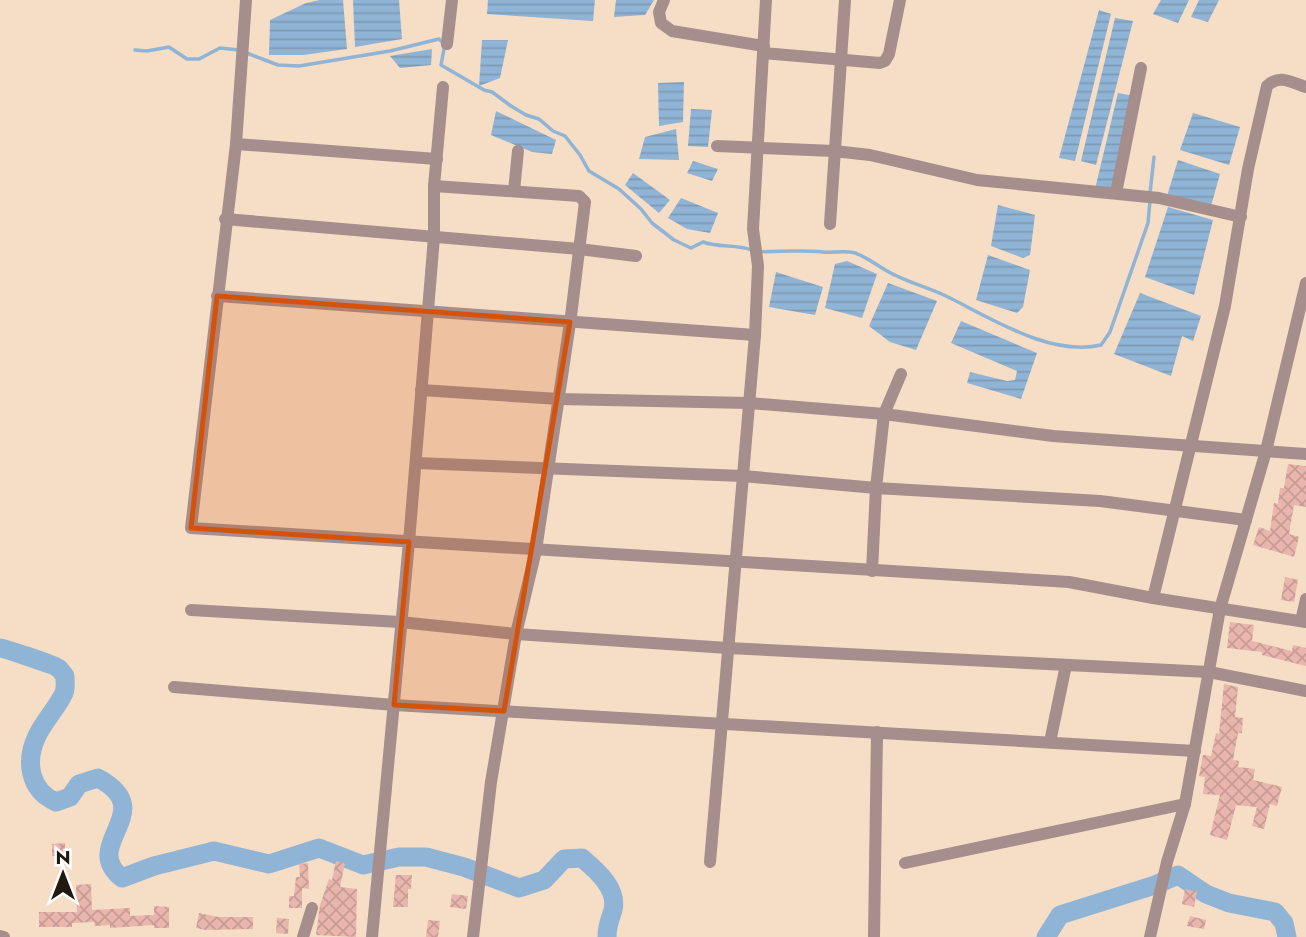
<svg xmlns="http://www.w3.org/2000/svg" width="1306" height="937" viewBox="0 0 1306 937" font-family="Jost,sans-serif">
<defs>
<pattern id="water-rules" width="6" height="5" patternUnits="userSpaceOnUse" patternTransform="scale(1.75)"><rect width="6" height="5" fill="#90b4d5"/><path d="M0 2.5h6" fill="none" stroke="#7c9ab6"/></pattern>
<pattern id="building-cross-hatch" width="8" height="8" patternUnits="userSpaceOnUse" patternTransform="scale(1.75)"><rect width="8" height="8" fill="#e9b6ae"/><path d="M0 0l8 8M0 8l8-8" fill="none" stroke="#c89c95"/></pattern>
</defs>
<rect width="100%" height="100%" fill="#f5ddc6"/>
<g fill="url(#water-rules)">
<polygon points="320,0 343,0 347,49 303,55 269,55 270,20 306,3"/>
<polygon points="353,0 399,0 402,39 355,47"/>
<polygon points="488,0 595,0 593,21 487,14"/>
<polygon points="616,0 654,0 645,15 614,17"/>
<polygon points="1161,0 1189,0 1178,23 1153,14"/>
<polygon points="1199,0 1219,0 1208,22 1191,17"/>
<polygon points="1099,10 1111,14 1075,161 1059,158"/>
<polygon points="1115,18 1133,21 1096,165 1081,161"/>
<polygon points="482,40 508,40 500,78 479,86"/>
<polygon points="432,49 431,65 400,68 390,56"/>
<polygon points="684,82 683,122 659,126 658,83"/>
<polygon points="1118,93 1134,96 1110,193 1095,189"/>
<polygon points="691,109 712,110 708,147 688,146"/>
<polygon points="496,111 556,140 552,154 532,152 491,135"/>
<polygon points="1193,113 1240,127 1229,165 1180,150"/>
<polygon points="676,129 679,160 639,159 645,137"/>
<polygon points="1178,160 1220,174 1211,206 1167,196"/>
<polygon points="693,161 718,169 712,181 687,173"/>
<polygon points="633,173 670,200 659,213 625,185"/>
<polygon points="681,198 718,213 710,233 687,229 668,218"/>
<polygon points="998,205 1035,215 1030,255 1023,258 991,246"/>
<polygon points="1168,207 1213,220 1194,295 1145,277"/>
<polygon points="988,255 1030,270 1023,307 1017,313 976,300"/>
<polygon points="847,261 877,274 862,318 825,308 835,264"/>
<polygon points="776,272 823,287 815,315 769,307"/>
<polygon points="888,283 937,301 916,350 890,342 869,326"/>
<polygon points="1140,293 1201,316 1193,341 1182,336 1171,376 1114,354"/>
<polygon points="961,321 1037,353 1021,399 967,383 970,372 1007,381 1015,380 1017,371 951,343"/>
</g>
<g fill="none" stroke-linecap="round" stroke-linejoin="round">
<g stroke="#90b4d5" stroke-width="3.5">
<path d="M135,50L147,51L169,47L187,59H199L220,48L239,50L278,65L299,66L390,51L439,39L442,42L444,49L441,65L484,90L492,92L511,106L526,115L539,119L553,131L565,136L580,155L589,171L619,189L641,209L652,223L674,240L691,248L703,242C719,248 736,244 752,250"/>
<polyline points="1150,193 1154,157"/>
<path d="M759,252C780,251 802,250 823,252C833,253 845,250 855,253C867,257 876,265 887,271C906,282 927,287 946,296C991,318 1050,357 1101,345L1110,332L1148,223L1150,201"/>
</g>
<g stroke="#90b4d5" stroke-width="19">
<path d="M0,648C3,648 55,665 58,668C61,670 63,674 65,676C65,682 66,688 64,693C57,708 44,721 37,736C25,761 29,790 56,802L70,797L79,784L98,778C161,812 79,844 122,878L154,866L214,851L269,864L319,848L363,865L399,857H426L464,867L519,888L544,880L564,859L582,858C596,870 618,888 613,910C610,920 607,925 607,937"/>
<polyline points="1046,937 1060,915 1155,885 1178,875 1206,894 1229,903 1275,912 1284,923 1287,937"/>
</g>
</g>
<g fill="url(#building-cross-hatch)">
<polygon points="1288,464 1306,466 1306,507 1294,505 1289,534 1299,537 1294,557 1253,545 1259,527 1270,531 1274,503 1278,504 1280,488 1284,488"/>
<polygon points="1285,577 1298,580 1294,602 1281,600"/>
<polygon points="1230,622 1254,625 1252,641 1292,651 1293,645 1306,648 1306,666 1262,655 1262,652 1227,648"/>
<polygon points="1224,684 1238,687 1235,717 1243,718 1242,733 1238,733 1233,760 1239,761 1238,767 1255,769 1253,780 1282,787 1277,806 1270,804 1264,829 1252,826 1257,807 1236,805 1227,840 1210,835 1220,795 1203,794 1205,777 1199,776 1203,755 1211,756 1216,733 1219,734"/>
<polygon points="65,843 65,856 52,856 52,844"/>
<polygon points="336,861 345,863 340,887 357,889 356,937 316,935 320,905 329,879 332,880"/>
<polygon points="308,863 309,889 302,888 302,908 289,908 289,896 294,896 296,877 300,877 299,864"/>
<polygon points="396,875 412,875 411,889 408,889 408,907 393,907"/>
<polygon points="91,884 92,910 130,908 130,916 154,915 154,906 169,907 169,928 154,928 154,925 110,928 110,925 95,926 94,922 72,923 72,927 39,927 39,912 77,912 76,885"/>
<polygon points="1185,889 1197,892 1194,907 1182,904"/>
<polygon points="452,894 468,896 466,909 450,907"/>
<polygon points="199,913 218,917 253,917 253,929 206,930 196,928"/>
<polygon points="1190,916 1206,920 1204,929 1187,926"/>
<polygon points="277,918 289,919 288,934 276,933"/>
<polygon points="428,920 440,921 438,937 426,937"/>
</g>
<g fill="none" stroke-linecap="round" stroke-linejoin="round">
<g stroke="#a58e8c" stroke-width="12">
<polyline points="246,0 236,144 191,528 1069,582 1153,598 1306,622"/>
<polyline points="664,0 659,12 661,23 672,31 764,46"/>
<polyline points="447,44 452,0"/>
<polyline points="763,53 880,63 885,61 889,54 900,0"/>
<polyline points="236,144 437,159"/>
<polyline points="717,146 834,151 870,155 977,180 1159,198 1241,217"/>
<polyline points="434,186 579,196 585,202 571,316 536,550 516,634 491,782 473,937"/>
<polyline points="514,191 518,151"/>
<polyline points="1116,193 1141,68"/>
<polyline points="225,219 579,249 636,256"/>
<polyline points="830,224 845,0"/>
<polyline points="217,296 755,335"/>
<polyline points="421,390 559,399 749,403 884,414 1053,436 1306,454"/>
<polyline points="416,463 743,476 876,488 1100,501 1246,520"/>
<polyline points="872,571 876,488 884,414 901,374"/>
<path d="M1153,598L1225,306L1248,169L1267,86C1279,74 1291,82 1306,87"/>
<polyline points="191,610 400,622 516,634 728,648 1209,672 1306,691"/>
<polyline points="1301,621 1306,599"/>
<polyline points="174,687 394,705 1195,751"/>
<polyline points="1050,742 1066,665"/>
<polyline points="710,862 755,335 758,266 753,229 766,0"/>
<polyline points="905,863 1185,804"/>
<polyline points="0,936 4,937"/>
<polyline points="303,937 312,908"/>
<polyline points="372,937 409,542 434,237 434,186 443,87"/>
<polyline points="874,937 877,732"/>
<polyline points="1150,937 1167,862 1185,804 1220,609 1266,451 1306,283"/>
</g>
</g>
<path fill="#d4530c" fill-opacity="0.2" stroke="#d4530c" stroke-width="5" stroke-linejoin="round" d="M217,296L570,322L504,711L394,705L409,542L191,528Z"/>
<g transform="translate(63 874)" stroke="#ffffff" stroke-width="5" paint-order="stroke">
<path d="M0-5L12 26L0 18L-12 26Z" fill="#211910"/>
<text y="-10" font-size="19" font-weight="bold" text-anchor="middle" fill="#211910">N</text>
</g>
</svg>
